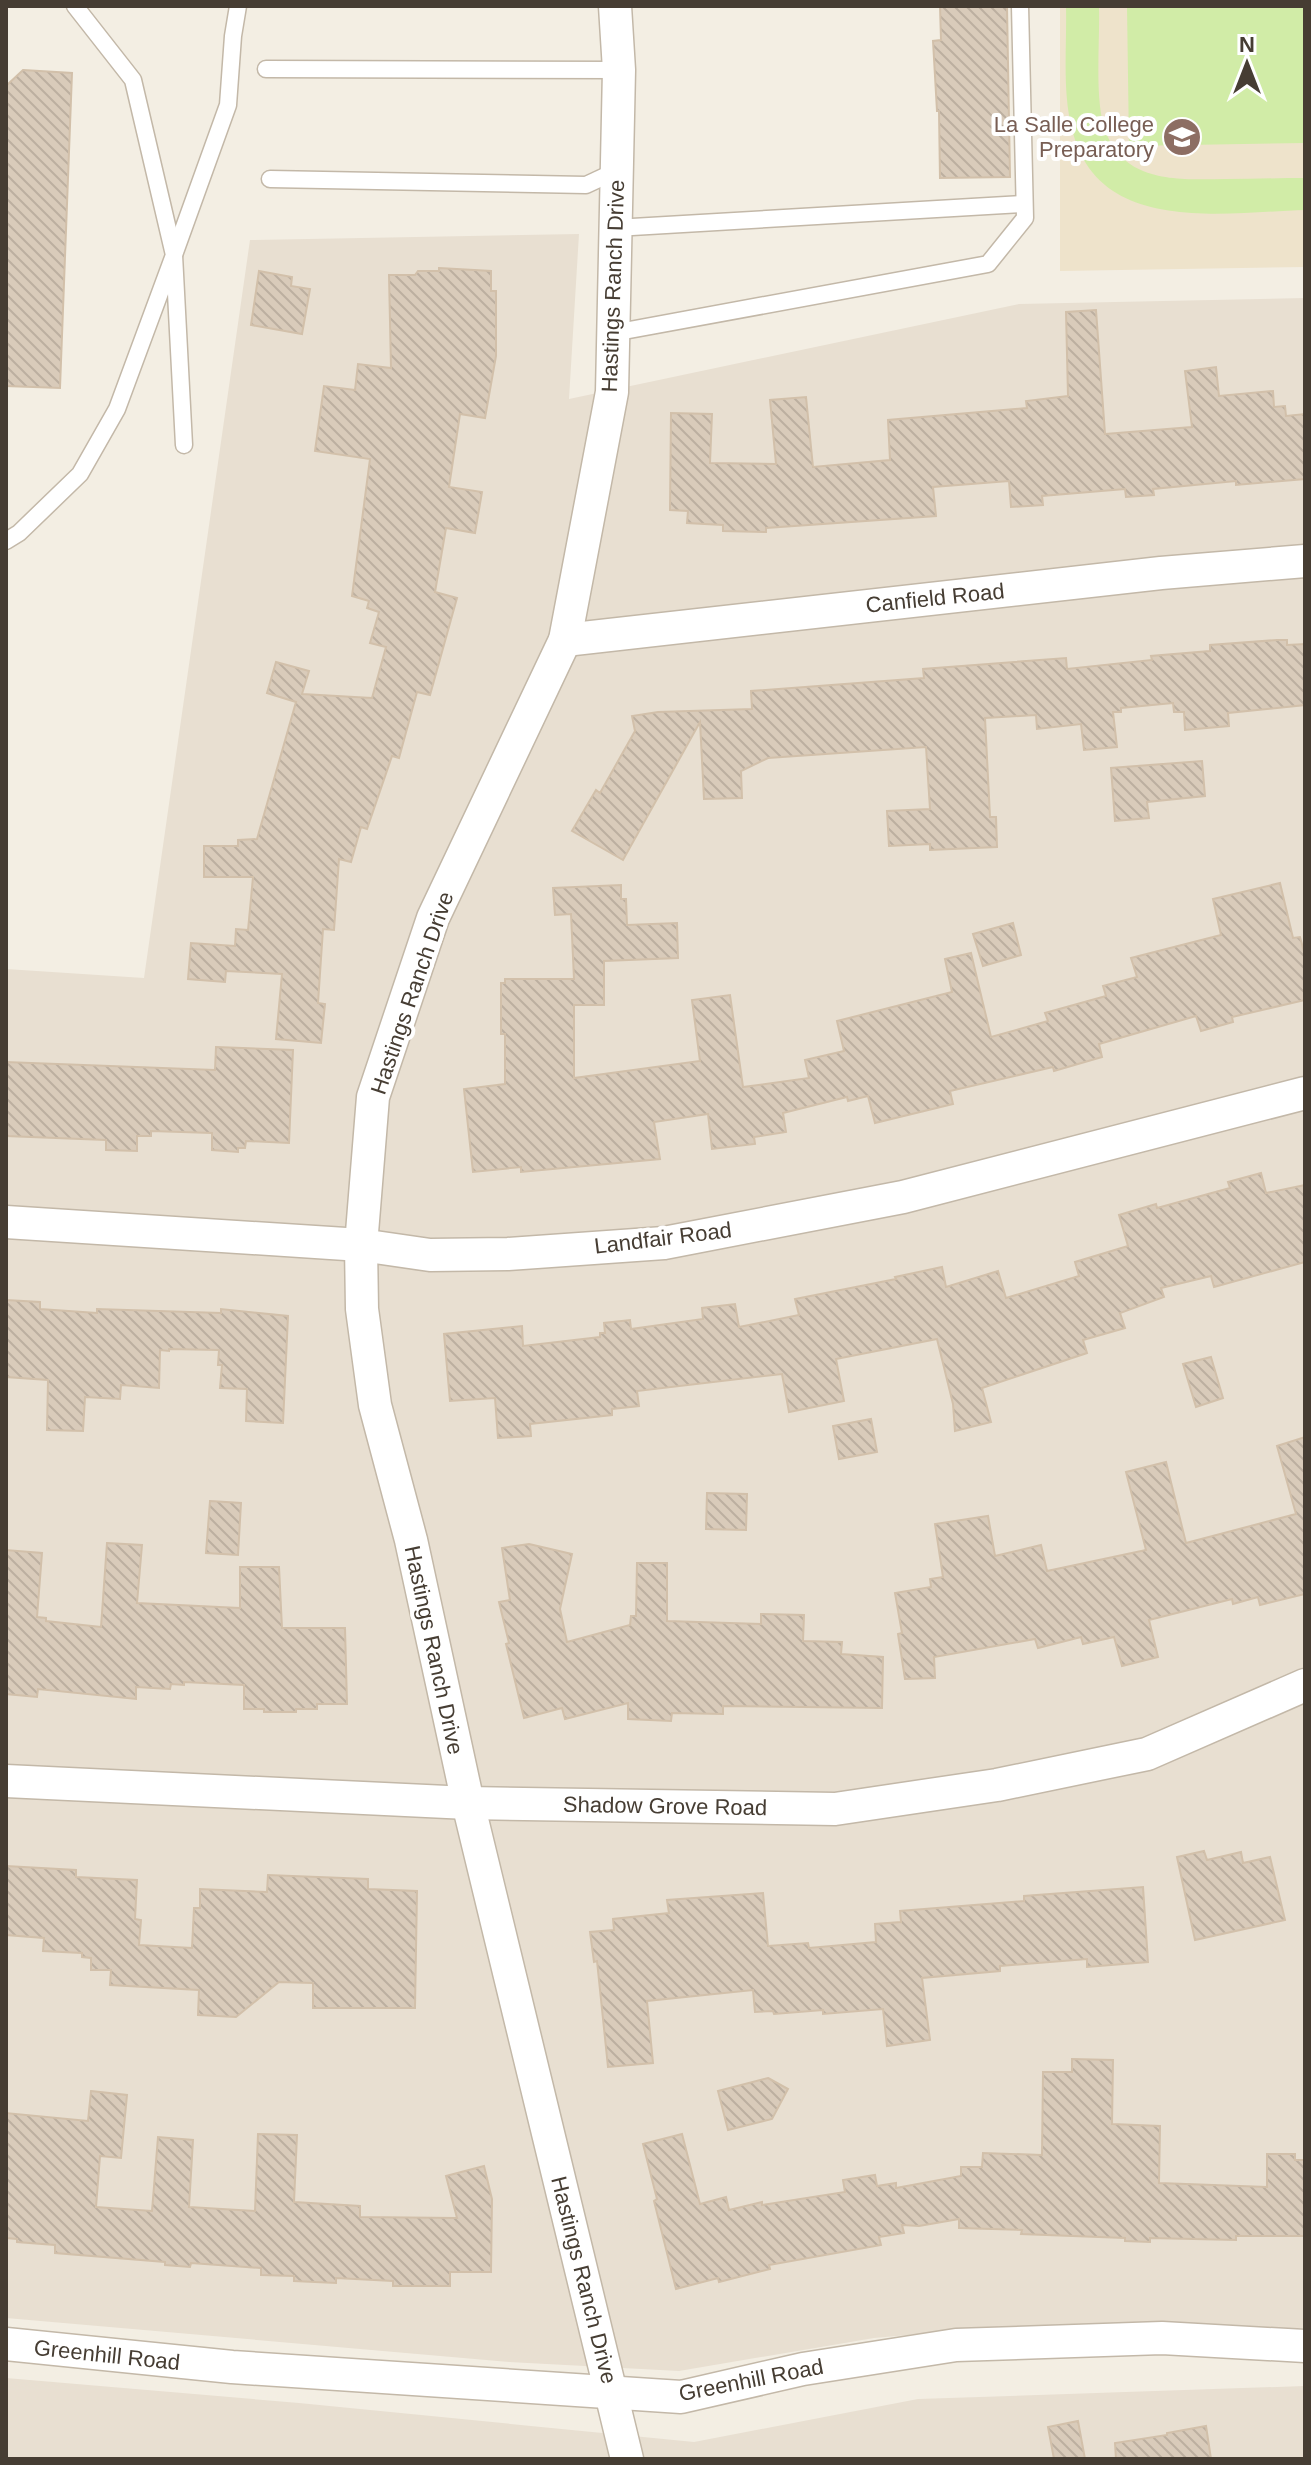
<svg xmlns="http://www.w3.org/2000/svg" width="1311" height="2465" viewBox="0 0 1311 2465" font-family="Arial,sans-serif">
<defs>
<pattern id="building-back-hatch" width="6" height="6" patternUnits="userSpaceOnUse" patternTransform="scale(2)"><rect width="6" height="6" fill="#d9cbba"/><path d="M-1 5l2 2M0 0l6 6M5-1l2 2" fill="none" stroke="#bcafa0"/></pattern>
</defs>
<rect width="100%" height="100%" fill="#f3eee3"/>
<g fill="#e8dfd1">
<polygon points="579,234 569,399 1019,304 1305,298 1305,2328 999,2327 874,2338 679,2371 509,2362 6,2318 6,969 144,978 250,240"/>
<polygon points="6,2378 299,2403 694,2442 918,2399 1305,2386 1305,2459 6,2459"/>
</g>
<polygon fill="#eee3cb" points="1060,6 1305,6 1305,267 1060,271"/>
<g fill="#d1eca7">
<path d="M1066,6H1099C1100,40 1095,91 1103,123C1119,183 1175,180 1225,179C1252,179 1278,178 1305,178V210C1224,212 1097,236 1072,129C1062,91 1067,46 1066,6Z"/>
<polygon points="1127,6 1305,6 1305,143 1129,146"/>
</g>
<g fill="url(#building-back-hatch)" stroke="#d2c0aa" stroke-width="2">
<polygon points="940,6 1007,6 1010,177 940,178 939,111 937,111 933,41 941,40"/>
<polygon points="23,70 72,73 60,388 6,386 6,86"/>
<polygon points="439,268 491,271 491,291 496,291 496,356 485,418 460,414 449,487 482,492 475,533 446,528 435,592 457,598 430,695 417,692 399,758 392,756 367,829 361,827 351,862 339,859 334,930 323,929 318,1003 325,1004 321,1043 276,1039 282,974 226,971 225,982 188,979 191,943 235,946 236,929 248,930 253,877 204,877 204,846 238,846 238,840 257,839 296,702 267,693 276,662 309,671 302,694 372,698 386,647 370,643 379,612 367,608 369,601 352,596 370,459 315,451 324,386 355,390 358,364 391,368 389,275 415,275 418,271 439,271"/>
<polygon points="259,271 292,277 291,286 310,289 302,334 251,325"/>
<polygon points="1096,310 1105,434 1192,427 1185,371 1216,367 1219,396 1273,391 1274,407 1285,406 1286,416 1305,414 1305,479 1236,485 1236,481 1153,489 1154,495 1126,497 1125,489 1042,496 1043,505 1011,507 1009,481 933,487 936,516 766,528 766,532 723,531 723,525 687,523 688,511 670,510 671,413 712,414 710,463 776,464 770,400 806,397 813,467 890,460 888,420 1027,408 1026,401 1068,396 1066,312"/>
<polygon points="1277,640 1287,640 1287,645 1305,644 1305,705 1228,713 1229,726 1185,730 1184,712 1174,712 1173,703 1121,708 1121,712 1113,712 1117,747 1084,750 1081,724 1037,729 1036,715 985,718 990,817 996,817 997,847 930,850 930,844 889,846 887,811 930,809 926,747 768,758 741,771 742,798 704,799 700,722 623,860 572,831 596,790 600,793 635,731 632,716 658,712 752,709 751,691 924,678 923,669 1066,658 1067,669 1152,660 1151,656 1210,651 1210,645"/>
<polygon points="1202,761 1205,796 1147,802 1149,818 1115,821 1111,768"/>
<polygon points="1280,883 1293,938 1300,937 1305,955 1305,1000 1232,1017 1233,1022 1201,1031 1196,1016 1099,1044 1102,1057 1054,1071 1053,1067 950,1091 953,1104 875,1123 868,1096 848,1101 847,1097 783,1113 786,1132 754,1137 755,1144 712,1149 708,1114 654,1122 660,1159 521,1172 521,1167 473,1172 464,1089 505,1084 505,1034 501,1034 501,983 505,983 505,979 574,979 571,914 555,915 553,888 621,885 621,899 626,899 627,925 677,923 678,958 604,961 604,1005 574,1005 574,1078 700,1061 692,1000 730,995 743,1087 809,1078 805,1060 844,1051 837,1021 952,992 945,959 971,953 991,1037 1048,1021 1045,1013 1106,996 1103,986 1137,977 1131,958 1221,935 1213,899"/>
<polygon points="1013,923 1021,955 983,966 973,934"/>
<polygon points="216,1047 293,1050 289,1143 246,1141 245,1148 238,1148 238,1152 212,1150 212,1133 151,1131 151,1136 137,1136 137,1151 106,1150 106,1140 6,1136 6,1062 215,1070"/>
<polygon points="1261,1173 1266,1193 1305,1185 1305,1262 1214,1287 1211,1276 1161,1288 1164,1297 1120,1313 1125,1328 1083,1340 1087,1353 982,1388 991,1422 955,1431 953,1404 937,1339 836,1359 844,1401 789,1412 782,1374 637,1391 639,1406 612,1409 612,1415 530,1424 531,1436 498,1438 495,1398 450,1401 444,1334 522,1326 523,1346 600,1337 600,1333 605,1333 604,1323 630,1320 631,1329 703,1319 702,1308 735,1304 739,1327 799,1315 795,1299 896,1279 895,1277 942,1267 946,1287 998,1271 1006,1298 1079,1276 1075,1262 1128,1246 1119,1215 1156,1204 1157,1208 1230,1188 1228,1182"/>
<polygon points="6,1300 40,1302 40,1309 97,1313 97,1309 221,1313 221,1309 288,1316 283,1423 246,1421 247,1389 220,1388 222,1365 218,1365 219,1350 169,1349 169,1351 160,1350 159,1388 121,1385 120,1399 85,1397 83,1431 47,1430 48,1380 6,1377"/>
<polygon points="1211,1357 1223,1398 1196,1407 1183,1364"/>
<polygon points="871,1419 877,1452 839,1459 833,1426"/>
<polygon points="1305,1437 1305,1594 1260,1605 1258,1597 1233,1604 1232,1599 1149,1620 1158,1657 1122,1666 1114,1637 1083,1644 1081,1637 1038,1648 1035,1639 934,1657 935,1678 905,1679 898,1634 902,1633 895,1593 931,1587 930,1579 943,1577 935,1524 988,1516 995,1556 1041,1545 1047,1571 1146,1550 1126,1472 1166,1462 1186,1543 1296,1514 1277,1446"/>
<polygon points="707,1493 747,1494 746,1530 706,1529"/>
<polygon points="210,1501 241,1503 238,1555 206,1553"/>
<polygon points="107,1543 142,1545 137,1603 240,1608 240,1567 279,1567 282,1628 345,1628 347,1704 317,1704 317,1709 296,1709 296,1712 264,1712 264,1709 244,1709 244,1685 184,1682 184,1685 171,1684 170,1689 136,1687 136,1699 38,1689 37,1697 6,1694 6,1550 42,1553 37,1617 46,1618 46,1621 101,1627"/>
<polygon points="529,1544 572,1554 560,1609 567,1642 630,1625 631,1616 636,1616 637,1563 667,1563 667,1621 761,1624 761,1614 804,1615 803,1641 842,1642 841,1654 883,1657 882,1708 723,1706 723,1714 672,1713 671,1721 628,1719 628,1703 565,1719 562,1708 524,1718 506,1644 509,1643 499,1602 510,1600 502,1548"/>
<polygon points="1204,1851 1207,1860 1241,1852 1243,1863 1270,1857 1285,1920 1195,1940 1177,1857"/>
<polygon points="6,1866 76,1870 76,1877 137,1880 135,1919 141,1920 139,1945 192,1948 194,1908 200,1908 200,1889 267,1892 268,1875 368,1879 368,1889 417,1891 415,2008 313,2008 313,1983 279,1982 236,2017 198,2015 199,1990 110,1985 111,1970 91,1970 91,1958 82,1957 82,1953 43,1951 44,1938 6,1935"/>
<polygon points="1143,1887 1148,1962 1087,1967 1087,1959 1000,1966 1000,1971 922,1978 930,2040 887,2046 883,2009 823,2014 823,2010 774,2014 773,2011 755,2012 753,1990 647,2001 653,2063 608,2067 597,1961 594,1962 590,1932 614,1930 613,1919 669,1913 667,1900 763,1893 768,1946 808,1943 809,1948 876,1942 875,1924 901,1922 900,1911 1024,1901 1024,1896"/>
<polygon points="1072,2059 1113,2060 1112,2124 1160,2126 1159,2183 1267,2187 1267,2154 1295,2154 1295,2160 1305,2160 1305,2236 1236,2236 1236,2240 1150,2238 1150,2242 1125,2241 1125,2238 1021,2234 1022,2230 959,2228 959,2219 919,2226 902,2225 904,2233 879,2237 881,2245 769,2265 770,2269 719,2282 718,2278 676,2289 654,2201 657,2199 643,2144 682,2134 700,2204 726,2197 729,2210 762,2202 762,2205 845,2192 843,2180 875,2175 877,2186 896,2183 896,2188 961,2176 961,2167 982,2167 983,2153 1042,2155 1043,2072 1072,2072"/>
<polygon points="768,2078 788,2089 772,2119 728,2130 718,2091"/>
<polygon points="91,2091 127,2095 121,2158 100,2156 96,2207 152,2211 158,2137 193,2140 189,2207 255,2211 258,2134 297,2135 294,2202 360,2206 360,2217 457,2218 446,2176 484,2166 492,2199 491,2272 450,2272 450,2286 393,2286 393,2281 336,2278 336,2283 294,2281 294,2276 261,2275 261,2268 191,2263 190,2267 165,2265 165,2262 55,2253 55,2245 17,2242 17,2239 6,2238 6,2113 88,2121"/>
<polygon points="1078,2421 1085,2459 1054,2459 1048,2427"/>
<polygon points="1206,2426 1211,2459 1116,2459 1115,2443 1167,2435 1167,2433"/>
</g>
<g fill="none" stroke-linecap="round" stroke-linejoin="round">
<g stroke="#c3b8a8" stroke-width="19">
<g id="service">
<polyline points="266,69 619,70"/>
<polyline points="270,179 586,185 616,171"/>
<polyline points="615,228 1023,204"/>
<polyline points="613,333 988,264 1025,218 1020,6"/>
<polyline points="184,445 174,255 228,105 233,36 238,6"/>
<polyline points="6,541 19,533 80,474 117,409 174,255 133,80 75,6"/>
</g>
</g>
<g stroke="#c3b8a8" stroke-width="35">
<g id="minor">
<polyline points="615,6 619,70 612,392 565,640 433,918 373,1097 361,1245 362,1309 375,1405 411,1540 468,1803 627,2459"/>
<polyline points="565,640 1161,573 1305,561"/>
<polyline points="6,1222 361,1245 430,1255 508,1254 664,1243 903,1197 1305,1093"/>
<polyline points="6,1781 468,1803 835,1809 997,1785 1147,1754 1305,1685"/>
<polyline points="6,2344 232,2367 681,2397 803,2369 956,2345 1162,2338 1305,2346"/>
</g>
</g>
<use href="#service" stroke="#fff" stroke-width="16"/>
<use href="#minor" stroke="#fff" stroke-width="32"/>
</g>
<defs>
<g id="school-disc" transform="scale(2)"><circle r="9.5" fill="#8d6e63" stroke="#fff"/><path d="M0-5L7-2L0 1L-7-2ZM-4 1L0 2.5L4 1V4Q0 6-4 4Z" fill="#fff"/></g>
</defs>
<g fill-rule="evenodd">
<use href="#school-disc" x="1182" y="137"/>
</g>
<g text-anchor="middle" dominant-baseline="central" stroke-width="8" stroke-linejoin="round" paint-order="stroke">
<g font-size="22" fill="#785e54" stroke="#fff" text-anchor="end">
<text x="1154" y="124">La Salle College<tspan x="1154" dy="25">Preparatory</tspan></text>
</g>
<g font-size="22" fill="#463d33" stroke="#fff">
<text transform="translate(613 286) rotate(-88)">Hastings Ranch Drive</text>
<text transform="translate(935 598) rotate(-6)">Canfield Road</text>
<text transform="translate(412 993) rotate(-71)">Hastings Ranch Drive</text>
<text transform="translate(663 1238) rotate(-7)">Landfair Road</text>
<text transform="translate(434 1650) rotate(78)">Hastings Ranch Drive</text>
<text transform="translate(665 1806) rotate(1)">Shadow Grove Road</text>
<text transform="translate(584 2280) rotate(76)">Hastings Ranch Drive</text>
<text transform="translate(107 2355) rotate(6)">Greenhill Road</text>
<text transform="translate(751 2380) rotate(-11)">Greenhill Road</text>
</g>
</g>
<rect width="1311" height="2465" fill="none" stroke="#463d33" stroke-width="16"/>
<g transform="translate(1247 64)" stroke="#ffffff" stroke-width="6" paint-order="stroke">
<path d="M0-6L14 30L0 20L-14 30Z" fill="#463d33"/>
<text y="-12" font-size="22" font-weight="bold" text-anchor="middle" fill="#463d33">N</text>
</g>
</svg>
